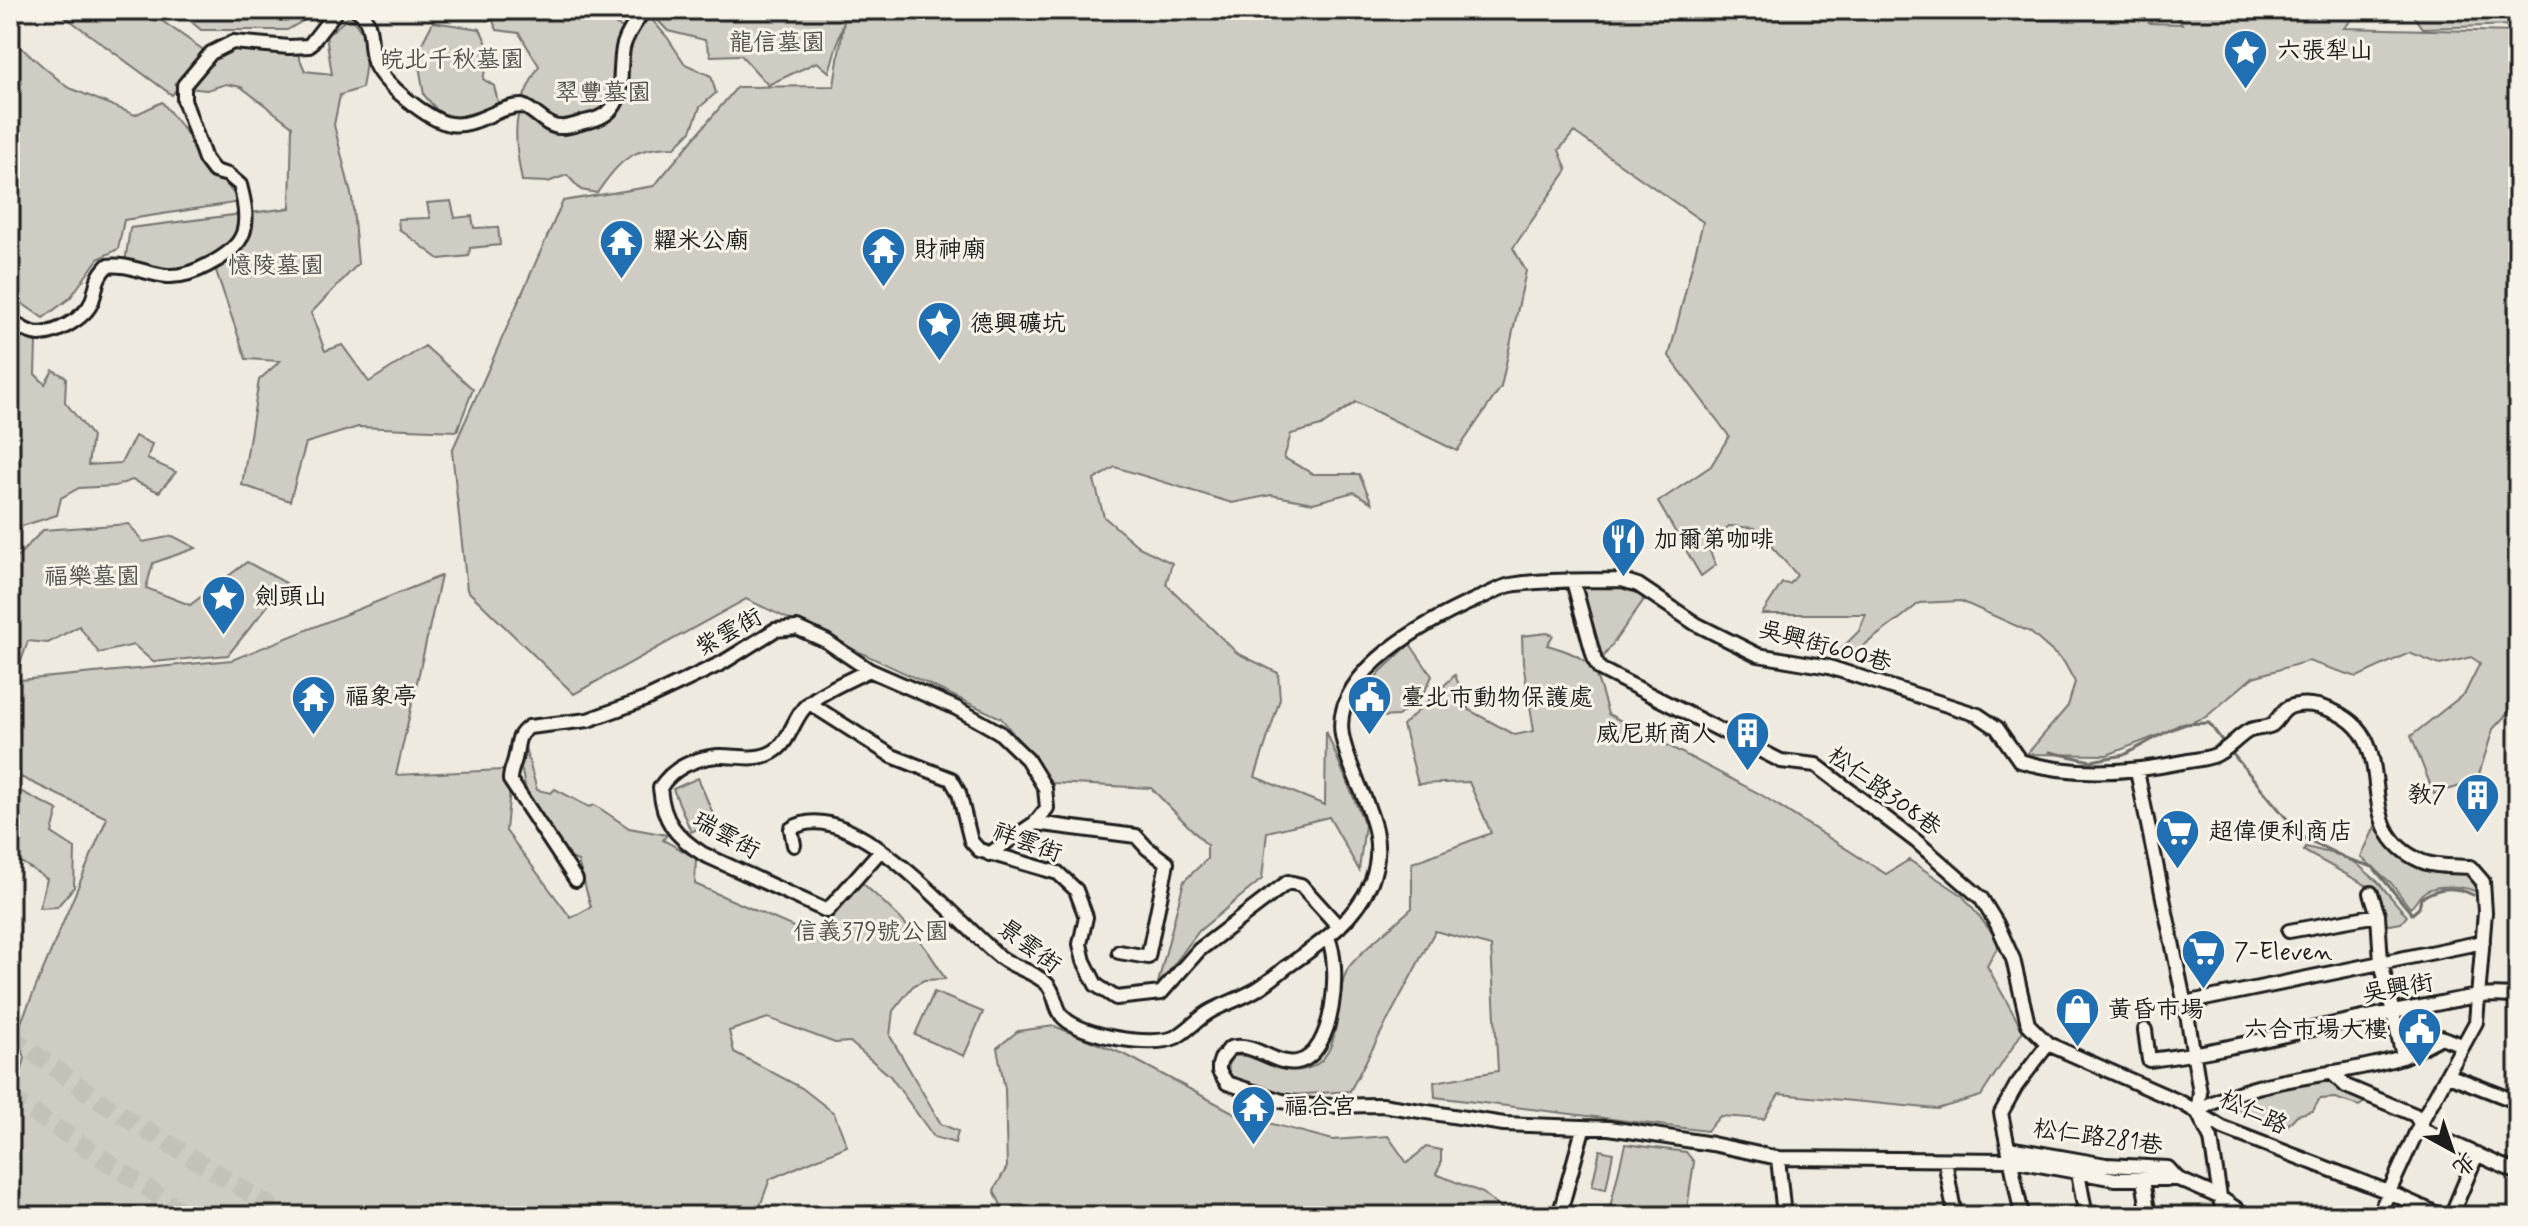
<svg xmlns="http://www.w3.org/2000/svg" width="2528" height="1226" viewBox="0 0 2528 1226" font-family="Mynerve,'LXGW WenKai TC',sans-serif">
<style>
.green{fill:#cfccc3;stroke:#767470;stroke-width:2}
.lines{fill:none;stroke-linecap:round;stroke-linejoin:round}
.stream{stroke:#6f6d69;stroke-width:3}
.highway-tunnel{stroke:#c4c1b9;stroke-width:18;stroke-dasharray:18 9;stroke-linecap:butt}
.minor-casing{stroke:#1c1c1c;stroke-width:18}
.minor{stroke:#f7f3e8;stroke-width:12}
.labels{text-anchor:middle;dominant-baseline:central;stroke-width:6;stroke-linejoin:round;paint-order:stroke}
.park-label{font-size:24px;fill:#52514e;stroke:#f7f3e8}
.poi-label{font-size:24px;fill:#1c1c1c;stroke:#f7f3e8;text-anchor:start}
.street-label{font-size:24px;fill:#1c1c1c;stroke:#f7f3e8}
</style>
<rect width="100%" height="100%" fill="#eeeae0"/>
<filter id="ink" filterUnits="userSpaceOnUse"><feTurbulence type="fractalNoise" baseFrequency=".0125" numOctaves="2"/><feDisplacementMap in="SourceGraphic" scale="16" xChannelSelector="R" yChannelSelector="G"/><feConvolveMatrix kernelMatrix="1 2 1 2 8 2 1 2 1" color-interpolation-filters="sRGB"/></filter>
<g filter="url(#ink)">
<!-- green -->
<path class="green" d="M63 10H151L155 16 205 51 172 95 60 13Z
M182 10H322L287 30H201L180 12Z
M498 10H616V25L635 32 648 15 667 37 685 64 711 76 716 93 700 107 691 131 675 147C632 147 621 159 597 193L581 190 567 175 548 182 522 181C512 131 513 111 539 66L519 33 497 30 489 12Z
M651 10H1918L1926 17 2060 20 2024 10H2154L2157 15 2149 23 2182 24 2171 10H2361L2344 28 2518 32V702L2493 729 2477 781 2434 794 2411 736 2465 693 2480 663 2471 657 2440 665 2409 653 2357 677 2308 661 2253 677 2206 717 2107 755 2027 754 2068 706 2075 682 2064 662 2030 632 1961 601 1919 603C1893 626 1864 642 1840 666L1830 660 1859 631 1866 614H1762L1782 583 1790 584 1797 575 1755 528 1729 526 1707 545 1716 565 1701 576 1658 502 1711 466 1729 436 1669 356 1703 222 1574 132 1559 150 1567 170 1513 248 1526 271 1501 387 1457 451 1356 402 1321 426 1291 434 1284 458 1313 474H1359L1372 503 1354 492 1313 503 1271 495 1232 503 1115 467 1094 480 1104 517 1139 547 1172 563 1166 584 1237 653 1278 673 1280 699 1255 777 1325 805 1326 731 1365 825 1359 870 1329 817 1267 832 1262 879 1199 931 1157 987 1184 881 1207 859V845L1151 788 1052 783 1001 718 746 599 574 694 467 590 452 451 563 201 654 186 737 87 834 86 844 21 829 72 817 62 768 85 741 55 711 56 705 40 668 31 649 11Z
M2409 10H2518V25L2422 28Z
M349 17C372 36 367 61 362 88L340 95 334 125 352 198 358 264 311 313 325 351 342 345 369 382 425 346 473 389 457 431 358 427 306 443 290 501 242 485 259 380 280 361 246 359 214 265 176 272 125 263 130 228 290 208 292 126 241 87 226 84 207 90 185 88 198 63 243 44 297 52 305 71 332 74 326 36Z
M433 22 480 29 490 50 483 79 494 86 499 106 450 119 436 109 424 95 417 53Z
M10 38 67 87 135 115 162 102 240 202 124 220 118 249 98 259 70 298 43 318 10 295Z
M451 201 455 218 472 216 474 228 498 227 500 245 470 248 469 256 439 259 399 229 398 219 430 218 427 203Z
M10 309 36 343 35 374 45 384 53 370 66 377 65 402 92 436 88 465 121 463 135 436 152 444 147 459 176 472 159 492 132 480 115 486 79 488 61 498 57 515 22 526 10 533Z
M129 524 143 542 173 536 196 548 153 563 146 588 190 605 247 562 286 583 228 655 153 662 134 645 99 653 79 626 48 643 28 641 17 673 10 674V559L16 558 43 530Z
M441 576 396 775 503 770 510 788 506 831 571 918 591 907 578 861 566 856 547 830 526 791 521 767 526 751 537 790 551 793 555 789 589 807 595 805 629 828 667 835 663 840 696 858 695 884 816 937 828 918 861 882C894 911 925 940 945 979L924 980 913 986 893 1011 890 1036 941 1124 958 1131 955 1143 934 1137 890 1076 850 1042 835 1043 768 1018 729 1031 734 1052 802 1088 834 1113 847 1146 770 1179 760 1206 747 1216H10V1112L25 1058 21 1046 14 1039 107 818 10 772V681L232 660Z
M1577 587 1627 588 1642 593 1643 601 1602 659 1597 657Z
M1547 633 1553 635 1547 645C1597 659 1594 668 1608 714L1760 794 1886 874 1909 860 1962 895 2000 943 1987 966 2023 1031 1981 1096 1937 1109 1779 1094 1764 1119 1720 1116 1707 1131 1435 1097 1434 1082 1498 1071 1491 946 1435 931 1350 1091 1277 1096 1227 1079 1230 1057C1259 1050 1276 1077 1306 1069 1347 1059 1333 990 1349 967 1365 947 1393 926 1412 908V863L1491 833 1469 782 1418 784 1403 725 1455 675 1469 710 1515 735 1534 731 1523 663 1522 636Z
M1410 644 1432 676 1423 695 1398 716 1359 718 1361 696 1381 671Z
M698 778 716 821 691 832 673 789Z
M10 786 58 810 52 833 75 848 74 887 57 907 39 908 47 879 21 862 10 859Z
M2377 822 2387 841 2396 850 2473 873 2479 894C2468 885 2433 883 2422 894 2417 899 2415 905 2410 908L2391 883 2361 857Z
M2306 847 2342 856 2356 863 2378 882 2407 916 2401 923 2383 926 2373 889 2304 851Z
M934 992 983 1012 964 1056 915 1035Z
M1054 1026 1128 1056 1238 1115 1333 1140 1388 1136 1407 1163 1426 1147 1441 1150V1164L1436 1174 1483 1193 1511 1216H1006L994 1190 1007 1167 1005 1089 997 1048 1018 1031Z
M2327 1080 2366 1101 2359 1106 2335 1098 2319 1099 2313 1111 2297 1115 2286 1127 2228 1106 2230 1098Z
M1625 1144 1686 1152 1694 1162 1686 1216H1608Z
M1600 1150 1613 1153 1606 1189 1592 1186Z"/>
<g class="lines">
<!-- stream -->
<path class="stream" d="M2050 752 2091 761 2124 755 2181 724 2209 723 2226 746
M2231 752 2302 837 2348 859 2373 867 2412 914 2419 908 2421 898C2438 887 2456 886 2473 895"/>
<!-- highway-tunnel -->
<path class="highway-tunnel" d="M10 1036 107 1106 287 1216
M10 1097 189 1216"/>
<defs>
<path id="minor" d="M357 10C375 22 368 44 374 62 381 82 429 121 450 124 476 128 497 106 522 106 536 110 545 127 560 127 567 128 577 124 584 122 630 114 617 83 623 48 626 34 636 22 644 10
M10 320C17 325 24 331 33 333 51 338 86 318 92 301 98 285 94 280 107 266 127 263 146 274 167 276 182 277 195 272 208 265 248 245 251 226 240 185L228 175 214 171 205 159 184 100V85L211 53 233 42 289 47 309 46 337 10
M1573 581 1595 661 1600 669 1781 761 1816 765 1916 841 1981 898 1997 924 2013 959 2028 1024 2048 1044 2182 1103 2223 1128 2386 1191 2442 1216
M869 670C850 680 826 689 809 703 793 716 791 742 773 752 756 762 735 755 718 756 695 758 672 768 660 788 663 821 675 836 703 854L827 911 881 850
M809 703 892 756 951 779 959 793 971 841 979 850 1058 873 1076 890 1086 917 1080 944 1084 961 1096 985 1116 998 1161 993 1199 950 1288 882 1301 885 1339 927
M2137 771 2188 1020 2200 1093 2197 1111 2211 1139 2223 1216
M1035 823 1136 836 1147 848 1167 863 1148 957 1119 952
M794 845 791 829C850 791 957 923 1000 957 1014 968 1036 972 1048 985 1056 994 1055 1010 1064 1018 1082 1036 1153 1048 1176 1037 1189 1030 1198 1018 1211 1011 1224 1004 1237 1000 1250 993 1263 987 1274 977 1285 968 1318 945 1355 921 1371 882 1393 828 1351 786 1342 735 1331 671 1430 620 1477 599 1488 595 1500 587 1511 585 1547 579 1586 581 1622 580L1638 585 1696 624 1758 655 1829 667 1978 715 1997 728 2020 761C2073 777 2130 773 2183 762 2193 760 2204 759 2213 756 2227 751 2236 738 2248 731 2256 727 2264 729 2272 725 2277 721 2279 716 2284 711 2291 703 2308 704 2318 706 2414 731 2341 827 2421 861 2435 867 2455 866 2470 867L2483 882 2485 912 2476 1022 2421 1122 2378 1216
M576 880 510 780C510 772 513 767 515 759 519 744 515 737 529 727L588 720 646 699 722 663 775 630 797 628 826 641 869 670 956 708 999 732 1027 759 1045 788 1047 808 1035 823 989 854
M2371 893 2378 915 2381 962 2403 1056
M2289 931 2378 915
M1328 938C1341 965 1335 1055 1297 1062 1273 1066 1255 1041 1230 1048L1221 1059 1219 1065V1071L1227 1083 1282 1101 1312 1106 1382 1105 1504 1124 1609 1128 1712 1144 1778 1158 2012 1160 2115 1179H2178L2219 1197 2247 1216
M2185 1003 2483 942
M2145 1030 2149 1060C2241 1049 2330 1022 2421 1007 2452 1001 2486 991 2518 997
M2331 1072 2346 1086 2415 1115 2425 1131 2518 1173
M2448 1075 2518 1102
M2197 1111C2258 1075 2336 1078 2402 1057 2415 1052 2428 1044 2441 1037L2462 1045
M2009 1148 2106 1165 2168 1168 2178 1179
M1778 1158 1784 1216
M1945 1161 1955 1216
M2078 1173 2086 1216
M2143 1180 2149 1216
M1559 1216 1583 1129
M2022 1216 2001 1113 2016 1086 2048 1044
M2451 1216 2477 1154
M2516 1216 2518 1211"/>
</defs>
<!-- minor casing -->
<use href="#minor" class="minor-casing"/>
<!-- minor -->
<use href="#minor" class="minor"/>
</g>
</g>
<!-- icons -->
<defs>
<symbol id="sight-pin" viewBox="-11 -11 22 30"><path d="M0 17L-7.5 6A9.5 9.5 0 1 1 7.5 6Z" fill="#1f6fb2" stroke="#f7f3e8"/><path d="M0-6L1.8-2.2L6-1.7L2.9 1.2L3.7 5.4L0 3.3L-3.7 5.4L-2.9 1.2L-6-1.7L-1.8-2.2Z" fill="#fff"/></symbol>
<symbol id="temple-pin" viewBox="-11 -11 22 30"><path d="M0 17L-7.5 6A9.5 9.5 0 1 1 7.5 6Z" fill="#1f6fb2" stroke="#f7f3e8"/><path d="M0-6L5-2H3V0L6.5 2.5H4V6H1.5V3h-3V6H-4V2.5H-6.5L-3 0V-2H-5Z" fill="#fff"/></symbol>
<symbol id="restaurant-pin" viewBox="-11 -11 22 30"><path d="M0 17L-7.5 6A9.5 9.5 0 1 1 7.5 6Z" fill="#1f6fb2" stroke="#f7f3e8"/><path d="M-5-6h1v4h1v-4h1v4h1v-4h1v5L-1.5 .5V6h-2V.5L-5-1ZM5-6V6H3V1.5H1.5Q1.5-4 5-6Z" fill="#fff"/></symbol>
<symbol id="civic-pin" viewBox="-11 -11 22 30"><path d="M0 17L-7.5 6A9.5 9.5 0 1 1 7.5 6Z" fill="#1f6fb2" stroke="#f7f3e8"/><path d="M-.6-6.5H3V-4.5H.6V-3L4-1V1h2V6H-6V1h2V-1L-.6-3ZM-1.2 2.5V6h2.4V2.5Z" fill="#fff"/></symbol>
<symbol id="building-pin" viewBox="-11 -11 22 30"><path d="M0 17L-7.5 6A9.5 9.5 0 1 1 7.5 6Z" fill="#1f6fb2" stroke="#f7f3e8"/><path d="M-4-6H4V6H1V3H-1V6H-4ZM-2.5-4.3h1.7v1.8h-1.7ZM.8-4.3h1.7v1.8H.8ZM-2.5-1h1.7V.8h-1.7ZM.8-1h1.7V.8H.8Z" fill="#fff"/></symbol>
<symbol id="supermarket-pin" viewBox="-11 -11 22 30"><path d="M0 17L-7.5 6A9.5 9.5 0 1 1 7.5 6Z" fill="#1f6fb2" stroke="#f7f3e8"/><path d="M-6-5.5h2.5l.6 2H6L4.5 2H-2.5L-4.4-4H-6ZM-1.5 3.2a1.3 1.3 0 1 0 .1 0ZM3 3.2a1.3 1.3 0 1 0 .1 0Z" fill="#fff"/></symbol>
<symbol id="shop-pin" viewBox="-11 -11 22 30"><path d="M0 17L-7.5 6A9.5 9.5 0 1 1 7.5 6Z" fill="#1f6fb2" stroke="#f7f3e8"/><path d="M-5-2.5h2.3a2.7 3.5 0 0 1 5.4 0H5L5.5 6h-11ZM-1.5-2.5h3a1.5 2.3 0 0 0-3 0Z" fill="#fff"/></symbol>
</defs>
<g fill-rule="evenodd">
<use href="#sight-pin" x="2220" y="26" width="51" height="69"/>
<use href="#temple-pin" x="596" y="216" width="51" height="69"/>
<use href="#temple-pin" x="858" y="224" width="51" height="69"/>
<use href="#sight-pin" x="914" y="298" width="51" height="69"/>
<use href="#restaurant-pin" x="1598" y="514" width="51" height="69"/>
<use href="#sight-pin" x="198" y="572" width="51" height="69"/>
<use href="#temple-pin" x="288" y="672" width="51" height="69"/>
<use href="#civic-pin" x="1344" y="672" width="51" height="69"/>
<use href="#building-pin" x="1722" y="708" width="51" height="69"/>
<use href="#building-pin" x="2452" y="770" width="51" height="69"/>
<use href="#supermarket-pin" x="2152" y="806" width="51" height="69"/>
<use href="#supermarket-pin" x="2178" y="926" width="51" height="69"/>
<use href="#shop-pin" x="2052" y="984" width="51" height="69"/>
<use href="#civic-pin" x="2394" y="1004" width="51" height="69"/>
<use href="#temple-pin" x="1228" y="1082" width="51" height="69"/>
</g>
<g class="labels">
<!-- park labels -->
<g class="park-label">
<text x="777" y="43">龍信墓園</text>
<text x="452" y="60">皖北千秋墓園</text>
<text x="603" y="93">翠豐墓園</text>
<text x="276" y="266">憶陵墓園</text>
<text x="92" y="577">福樂墓園</text>
<text x="871" y="932">信義379號公園</text>
</g>
<!-- poi labels -->
<g class="poi-label">
<text x="2277" y="51">六張犁山</text>
<text x="653" y="241">糶米公廟</text>
<text x="914" y="250">財神廟</text>
<text x="970" y="324">德興礦坑</text>
<text x="1654" y="540">加爾第咖啡</text>
<text x="255" y="597">劍頭山</text>
<text x="345" y="697">福象亭</text>
<text x="1401" y="698">臺北市動物保護處</text>
<text x="1716" y="734" text-anchor="end">威尼斯商人</text>
<text x="2446" y="795" text-anchor="end">教7</text>
<text x="2209" y="832">超偉便利商店</text>
<text x="2234" y="952">7-Eleven</text>
<text x="2108" y="1010">黃昏市場</text>
<text x="2388" y="1030" text-anchor="end">六合市場大樓</text>
<text x="1284" y="1107">福合宮</text>
</g>
<!-- street labels -->
<g class="street-label">
<text transform="translate(729 633) rotate(-29)">紫雲街</text>
<text transform="translate(1825 647) rotate(15)">吳興街600巷</text>
<text transform="translate(1884 792) rotate(36)">松仁路308巷</text>
<text transform="translate(726 836) rotate(29)">瑞雲街</text>
<text transform="translate(1027 843) rotate(20)">祥雲街</text>
<text transform="translate(1029 947) rotate(37)">景雲街</text>
<text transform="translate(2398 989) rotate(-10)">吳興街</text>
<text transform="translate(2253 1113) rotate(25)">松仁路</text>
<text transform="translate(2098 1138) rotate(8)">松仁路281巷</text>
</g>
</g>
<!-- margin -->
<rect width="2528" height="1226" fill="none" stroke="#f7f3e8" stroke-width="40"/>
<rect x="20" y="20" width="2488" height="1186" fill="none" stroke="#1c1c1c" stroke-width="3" filter="url(#ink)"/>
<!-- north arrow -->
<g transform="translate(2452 1150) rotate(140)" stroke="#f7f3e8" stroke-width="6" paint-order="stroke">
<path d="M0-6L14 30L0 20L-14 30Z" fill="#1c1c1c"/>
<text y="-12" font-size="22" font-weight="bold" text-anchor="middle" fill="#1c1c1c">北</text>
</g>
</svg>
